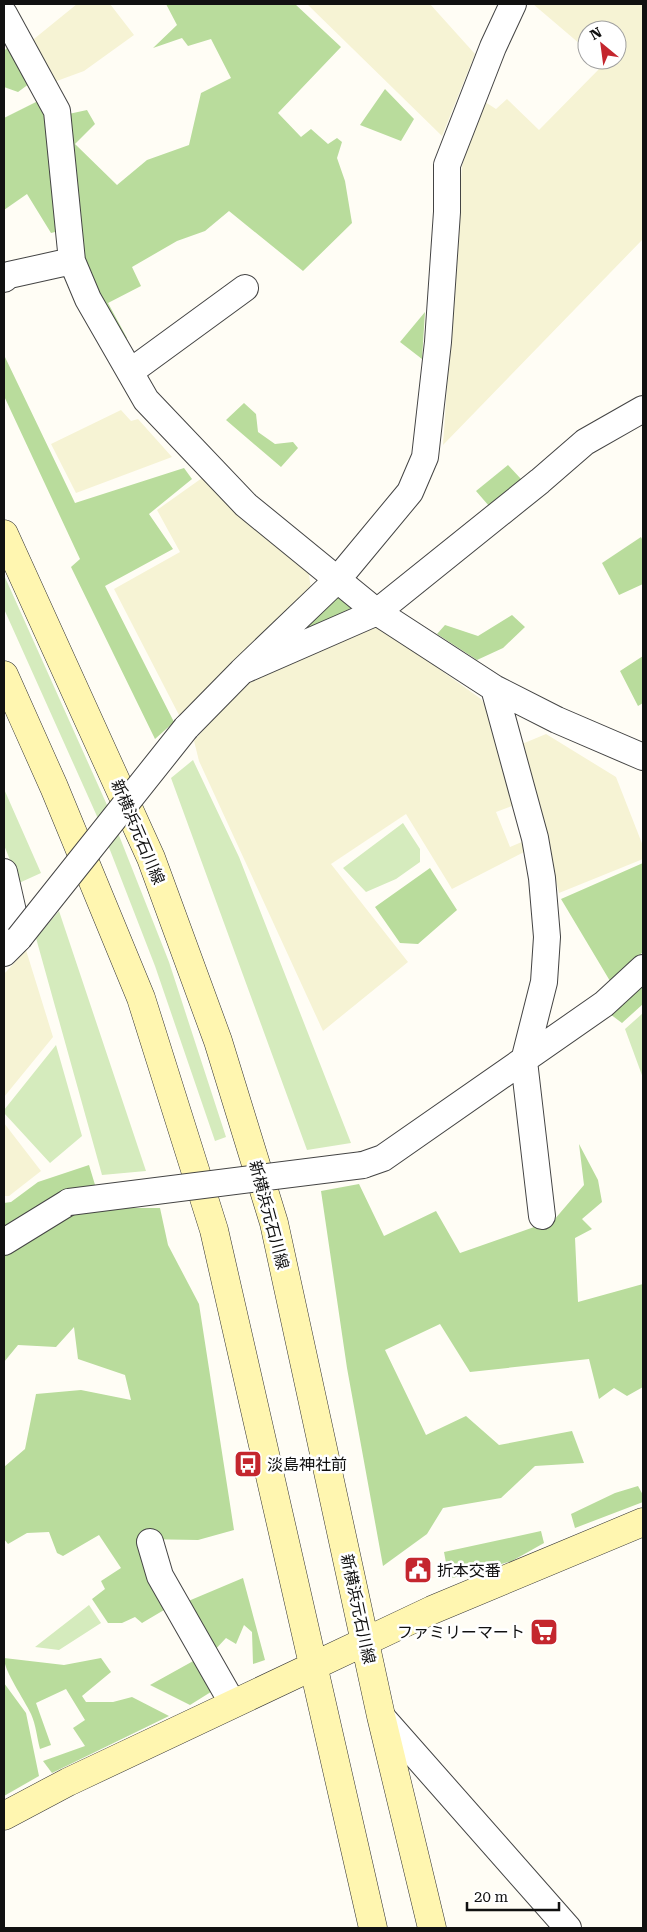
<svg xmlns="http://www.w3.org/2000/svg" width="647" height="1932" viewBox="0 0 647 1932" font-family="'Roboto Serif','Noto Sans JP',serif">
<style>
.farmland{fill:#f6f3d4}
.green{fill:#d5ebbd}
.forest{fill:#b9dc9c}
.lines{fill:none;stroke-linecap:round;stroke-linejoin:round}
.street-casing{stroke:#444;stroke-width:28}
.secondary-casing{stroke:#333;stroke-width:29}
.street{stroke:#fff;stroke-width:26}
.secondary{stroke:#fff6b0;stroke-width:28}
.street-bridge-casing{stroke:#444;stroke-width:28;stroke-linecap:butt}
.street-bridge{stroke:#fff;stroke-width:26}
.labels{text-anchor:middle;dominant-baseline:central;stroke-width:5;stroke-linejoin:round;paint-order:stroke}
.street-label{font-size:16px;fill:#111;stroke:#fff}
.poi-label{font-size:16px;fill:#111;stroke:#fff;text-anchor:start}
</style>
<rect width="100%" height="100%" fill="#fffdf5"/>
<!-- farmland -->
<path class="farmland" d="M77 4H110L134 35 84 71 54 82 29 43Z
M307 4H430L475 54 442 136Z
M533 4H643V239L443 445 462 166 482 100 496 109 507 99 539 130 603 65 598 60H617V30H587V50Z
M121 410 131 421 138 419 172 457 76 493 51 444Z
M202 478 308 568 311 589 180 717 114 589 180 552 157 510Z
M379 626 481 699 494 719 517 804 496 812 510 847 524 841 528 850 452 889 406 814 331 864 408 962 323 1031 199 761 194 741 244 682Z
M546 734 616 777 643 846V859L559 893 522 744Z
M26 950 53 1037 4 1097V974Z
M4 1123 41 1171 9 1196H4Z"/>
<!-- green -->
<path class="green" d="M4 575 107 805 169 962 226 1137 215 1141 155 966 96 814 4 609Z
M193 760 239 857 351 1143 307 1150 171 778Z
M4 789 41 873 19 883 4 845Z
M403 823 420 849V862L396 879 366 892 343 868Z
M59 911 146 1171 102 1175 36 938Z
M643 1013V1078L625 1029Z
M56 1045 82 1136 50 1163 4 1113V1110Z
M89 1605 101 1623 59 1650 35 1647Z"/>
<!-- forest -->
<path class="forest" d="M166 4H295L341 47 278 113 301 137 311 129 328 144 337 138 342 142 337 158 345 181 352 223 303 271 229 211 205 231 177 241 132 267 141 286 108 303 127 338 120 341 78 260 64 115 87 110 95 124 75 144 117 185 147 160 189 145 201 93 231 78 211 39 188 46 182 38 153 48 177 25Z
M4 28 33 81 18 92 4 87V51L8 47 4 42Z
M385 89 414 119 401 141 360 125Z
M40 100 51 116 59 231 51 233 27 194 4 210V118Z
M425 312 422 359 400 342Z
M4 355 75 503 184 468 192 479 149 514 173 549 105 586 174 722 155 739 71 567 80 559 4 396Z
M244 403 256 414 258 432 275 444 293 442 298 448 281 467 226 420Z
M508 465 521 479 489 506 476 491Z
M641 537 643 541V584L619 595 602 563Z
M339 589 362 606 287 642Z
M512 615 525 627 503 648 477 660 437 634 445 625 478 636Z
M643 656V703L638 706 620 671Z
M643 863V952L610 981 561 899Z
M430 868 457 910 418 944 400 943 375 907Z
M643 977V1004L622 1023 606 1011Z
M579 1144 598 1180 602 1202 582 1219 592 1229 575 1238 578 1302 643 1284V1387L627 1396 614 1388 599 1399 589 1359 470 1372 440 1324 385 1350 426 1435 466 1416 499 1445 572 1431 584 1463 535 1466 501 1498 443 1508 427 1534 383 1566 347 1368 321 1191 359 1184 384 1236 436 1211 460 1253 554 1220 584 1185Z
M89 1165 102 1208H160L168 1245 199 1304 234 1530 198 1540 141 1539 147 1580 164 1610 142 1623 135 1617 122 1623H108L92 1599 105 1589 101 1581 121 1568 99 1535 63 1556 57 1553 49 1532 27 1533 8 1544 4 1539V1467L25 1449 36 1394 81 1390 131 1400 125 1375 78 1359 74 1327 56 1347 18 1345 4 1362V1203L11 1202 38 1182Z
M638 1486 643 1495V1502L575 1528 571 1514 615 1493Z
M541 1531 544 1543 512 1561 449 1579 444 1552Z
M243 1578 265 1660 253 1664 252 1632 244 1625 236 1644 226 1638 213 1652 186 1602Z
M4 1658 64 1665 101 1658 111 1672 82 1696 86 1702H113L132 1697 169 1716 52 1773 43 1761 85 1746 73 1728 85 1720 66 1689 36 1703 51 1745 40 1749C37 1738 36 1725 31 1714 24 1699 4 1671 4 1658Z
M195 1660 214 1690 190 1705 150 1685Z
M4 1683 26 1713 39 1776 4 1796Z"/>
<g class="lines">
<defs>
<path id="street" d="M4 14 57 111 72 261 88 299 146 400 246 505 377 612 494 688 557 720 643 757
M4 279 9 275 72 261
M130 372 245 288
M242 671 337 580 410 492 425 457 438 342 447 212V165L493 47 513 4
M494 688 535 838 542 878 547 937 544 982 524 1061 542 1216
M186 728 242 671 377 612 540 481 585 442 643 409
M4 872 19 938 4 953
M363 1165 383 1158 604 1004 643 968
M4 1242 69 1202
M150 1542 160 1576 233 1704
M381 1716 568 1928"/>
<path id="secondary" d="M4 534 151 858 218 1041 274 1223 381 1716 432 1928
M4 675 54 787 141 998 214 1230 373 1928
M4 1816 68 1782 432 1610 643 1522"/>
</defs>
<!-- street casing -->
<use href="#street" class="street-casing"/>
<!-- secondary casing -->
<use href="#secondary" class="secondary-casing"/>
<!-- street -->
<use href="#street" class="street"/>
<!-- secondary -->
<use href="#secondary" class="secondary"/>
<defs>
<path id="street-bridge" d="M19 938 186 728
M69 1202 363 1165"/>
</defs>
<!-- street-bridge casing -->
<use href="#street-bridge" class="street-bridge-casing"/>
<!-- street-bridge -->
<use href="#street-bridge" class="street-bridge"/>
</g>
<!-- icons -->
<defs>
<symbol id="bus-square" viewBox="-11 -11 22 22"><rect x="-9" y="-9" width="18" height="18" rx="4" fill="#c4262e" stroke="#fff"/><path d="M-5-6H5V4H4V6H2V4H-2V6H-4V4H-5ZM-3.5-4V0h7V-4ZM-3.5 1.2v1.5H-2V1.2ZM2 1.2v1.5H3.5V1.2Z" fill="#fff"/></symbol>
<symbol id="civic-square" viewBox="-11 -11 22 22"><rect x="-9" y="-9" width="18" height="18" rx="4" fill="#c4262e" stroke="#fff"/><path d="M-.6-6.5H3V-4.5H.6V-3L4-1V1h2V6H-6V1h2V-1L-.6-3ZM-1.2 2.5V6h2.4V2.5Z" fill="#fff"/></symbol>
<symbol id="supermarket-square" viewBox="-11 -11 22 22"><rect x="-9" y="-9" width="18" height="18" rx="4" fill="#c4262e" stroke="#fff"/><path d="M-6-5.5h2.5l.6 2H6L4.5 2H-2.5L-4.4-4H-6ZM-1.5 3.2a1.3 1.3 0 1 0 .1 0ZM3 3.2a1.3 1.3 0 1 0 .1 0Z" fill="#fff"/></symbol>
</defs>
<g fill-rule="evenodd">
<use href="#bus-square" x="232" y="1448" width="32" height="32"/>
<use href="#civic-square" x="402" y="1554" width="32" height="32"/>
<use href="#supermarket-square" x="528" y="1616" width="32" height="32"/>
</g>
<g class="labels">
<!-- street labels -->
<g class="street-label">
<text transform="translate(138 832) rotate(67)">新横浜元石川線</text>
<text transform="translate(269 1215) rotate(75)">新横浜元石川線</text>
<text transform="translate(358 1609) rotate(78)">新横浜元石川線</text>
</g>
<!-- poi labels -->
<g class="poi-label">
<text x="267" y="1464">淡島神社前</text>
<text x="437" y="1570">折本交番</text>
<text x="525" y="1632" text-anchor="end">ファミリーマート</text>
</g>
</g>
<!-- border -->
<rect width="647" height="1932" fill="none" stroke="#111111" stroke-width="10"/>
<!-- north arrow -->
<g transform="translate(602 45) rotate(331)"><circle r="24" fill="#ffffff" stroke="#a0a0a0"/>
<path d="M0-4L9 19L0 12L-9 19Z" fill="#c4262e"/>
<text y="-8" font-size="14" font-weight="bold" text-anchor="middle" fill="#111111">N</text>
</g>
<!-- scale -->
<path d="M467 1902v8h92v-8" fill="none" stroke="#111111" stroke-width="2.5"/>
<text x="474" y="1902" font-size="15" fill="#111111" stroke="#ffffff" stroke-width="4" paint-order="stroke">20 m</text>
</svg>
